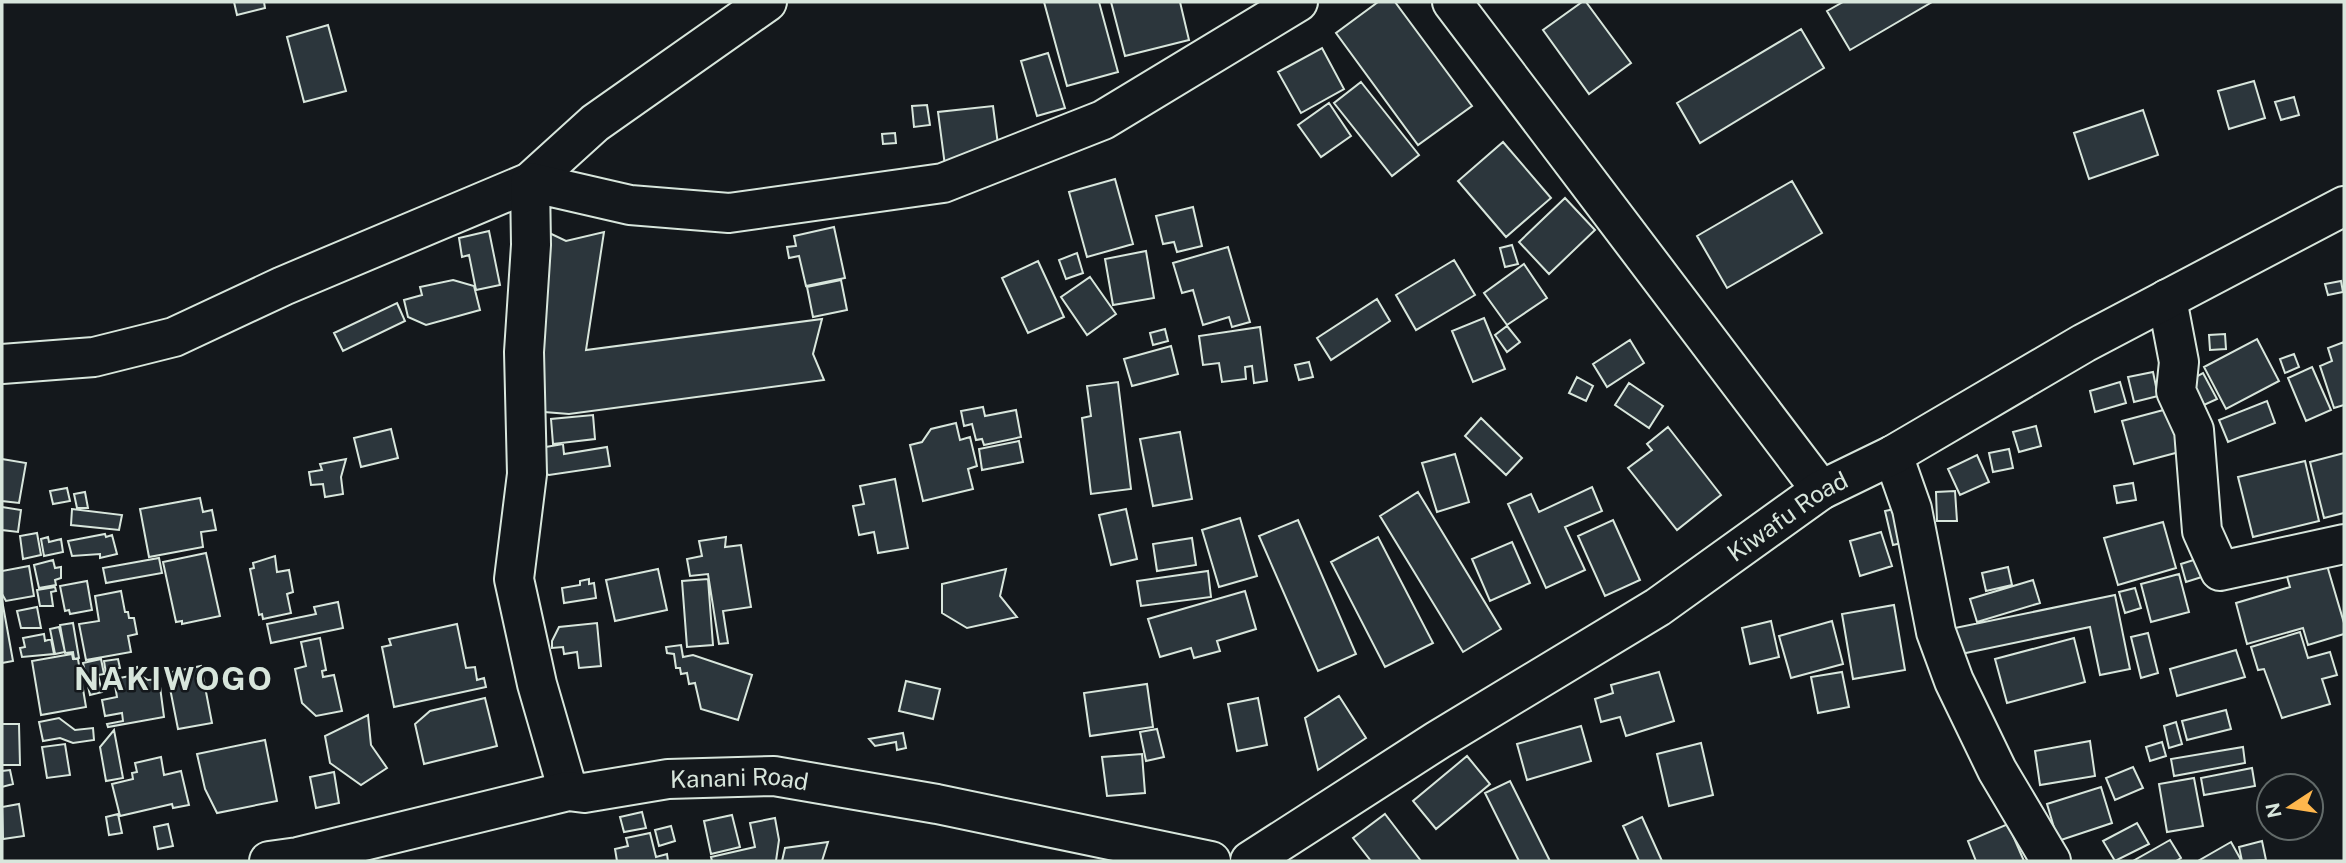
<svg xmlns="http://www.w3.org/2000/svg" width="2346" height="863" viewBox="0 0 2346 863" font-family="'Public Sans',sans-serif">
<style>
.building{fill:#2c363c;stroke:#d8e6dc;stroke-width:2}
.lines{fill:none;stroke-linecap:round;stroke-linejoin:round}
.minor-casing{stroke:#d8e6dc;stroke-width:42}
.minor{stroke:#14181c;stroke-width:38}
.labels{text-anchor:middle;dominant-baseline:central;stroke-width:5;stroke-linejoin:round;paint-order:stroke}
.street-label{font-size:24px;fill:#d8e6dc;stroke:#14181c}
.district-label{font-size:32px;font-weight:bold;letter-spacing:2px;fill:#d8e6dc;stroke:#14181c}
</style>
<rect width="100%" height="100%" fill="#14181c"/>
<!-- building -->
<path class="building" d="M234 2H264L265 8 237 15Z
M1044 2H1099L1118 72 1067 86Z
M1111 2H1180L1189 40 1125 56Z
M1378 2H1395L1472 106 1418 145 1336 33Z
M1582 2H1586L1631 63 1589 94 1543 30Z
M1843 2H1932L1850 50 1827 11Z
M328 25 346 91 304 102 287 37Z
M1801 29 1824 68 1700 143 1677 103Z
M1322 48 1344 89 1301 113 1278 72Z
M1048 53 1065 108 1037 116 1021 61Z
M2254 81 2265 118 2229 129 2218 91Z
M1361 82 1419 155 1392 176 1334 103Z
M2294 97 2299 115 2281 120 2275 102Z
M1329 103 1351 136 1321 157 1298 125Z
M927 105 930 125 914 127 912 106Z
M993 106 1000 160 945 166 938 112Z
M2143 110 2158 155 2089 179 2074 133Z
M895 133 896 143 883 144 882 134Z
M1503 142 1551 198 1506 237 1458 181Z
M1115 179 1133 244 1087 257 1069 192Z
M1792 181 1822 233 1727 288 1697 236Z
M1565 198 1595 230 1549 274 1519 242Z
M1193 207 1202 246 1177 252 1174 242 1163 244 1156 216Z
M834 227 845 278 806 286 799 256 789 258 787 247 796 246 794 236Z
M543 230 566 241 604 232 586 350 822 319 813 354 824 380 569 414 532 411Z
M489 231 500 285 476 290 469 255 462 257 459 238Z
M1512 245 1518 264 1505 267 1500 248Z
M1228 247 1250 322 1232 327 1229 317 1203 325 1193 290 1182 293 1173 263Z
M1146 251 1154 298 1113 305 1105 259Z
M1077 253 1083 273 1066 279 1059 260Z
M1454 260 1475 295 1416 330 1396 295Z
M1038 261 1064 317 1028 333 1002 278Z
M1524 264 1547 298 1507 325 1484 293Z
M1090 277 1116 314 1087 335 1061 297Z
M453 280 474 286 480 310 426 325 408 317 404 300 422 295 420 287Z
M841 280 847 310 813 317 807 287Z
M2341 281 2343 292 2328 295 2325 284Z
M1377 299 1390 321 1331 360 1317 338Z
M397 303 405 321 343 351 334 333Z
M1484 318 1505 369 1473 382 1452 331Z
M1507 326 1520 342 1507 352 1495 335Z
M1260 327 1267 381 1254 383 1252 366 1245 367 1246 379 1222 382 1219 363 1203 365 1199 336Z
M1165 329 1168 341 1153 345 1150 333Z
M2225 334 2226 349 2210 350 2209 335Z
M2257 339 2279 381 2226 409 2204 367Z
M1630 340 1644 363 1607 387 1593 364Z
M2344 342V405L2334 408 2320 366 2332 361 2328 348Z
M1171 346 1178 374 1132 386 1124 359Z
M2294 354 2299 367 2285 373 2280 359Z
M1309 362 1313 377 1299 380 1295 365Z
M2312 367 2331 410 2306 421 2288 378Z
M2153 372 2158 396 2134 402 2128 377Z
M2203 373 2217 399 2204 405 2190 380Z
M1577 377 1593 386 1586 401 1569 393Z
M1118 382 1131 489 1091 494 1082 418 1091 416 1087 386Z
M2120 382 2126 403 2095 412 2090 391Z
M1629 383 1663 406 1649 428 1615 405Z
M2267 401 2275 423 2228 442 2219 420Z
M983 407 985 416 1016 410 1021 437 984 445 982 439 976 440 972 424 964 426 961 411Z
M2171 408 2183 451 2134 464 2122 421Z
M593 415 595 439 553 444 551 419Z
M1481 418 1522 458 1506 475 1465 436Z
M956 423 960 440 970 437 977 466 968 469 973 489 923 501 910 445 922 442 931 429Z
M2036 426 2041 446 2019 452 2013 432Z
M1668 427 1721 495 1677 530 1628 468 1652 450 1647 444Z
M391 429 398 458 361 467 354 438Z
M1180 432 1192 499 1153 506 1140 439Z
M1019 441 1023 462 982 470 979 449Z
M563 444 564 454 607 447 610 466 549 475 537 471 534 449Z
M2009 449 2013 468 1993 472 1989 453Z
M2344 453V513L2324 518 2310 462Z
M1455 454 1469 502 1437 512 1422 463Z
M1977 455 1989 482 1960 495 1948 469Z
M2 459 26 463 19 503 2 501Z
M346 459 341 477 343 494 325 497 323 484 311 485 309 472 322 470 320 464Z
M2305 461 2319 521 2253 537 2238 477Z
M895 479 908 548 878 553 874 532 859 535 853 506 864 504 860 486Z
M2133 483 2136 500 2117 503 2114 486Z
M1592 487 1602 511 1565 527 1585 570 1546 588 1508 504 1531 494 1539 512Z
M67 488 70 501 53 504 50 491Z
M1955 491 1957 521H1937L1936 492Z
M85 492 88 508H77L74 494Z
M1418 492 1501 629 1463 652 1380 516Z
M200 498 203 512 212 510 216 530 201 532 203 547 149 557 140 509Z
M2 507 21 510 18 532 2 530Z
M1899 508 1906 542 1893 545 1885 511Z
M72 509 122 515 119 530 71 525Z
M1126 509 1137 559 1111 565 1099 515Z
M1240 518 1257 576 1219 587 1202 530Z
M1298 520 1356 654 1318 671 1259 536Z
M1613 520 1640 580 1605 596 1578 536Z
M2163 522 2176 568 2118 585 2104 538Z
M1881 532 1892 566 1860 576 1850 541Z
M37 533 41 555 23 559 20 536Z
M105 534 106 537 112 535 117 554 100 558V554L72 556 68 541Z
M48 537 49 542 61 539 63 552 44 556 41 539Z
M726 537 725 547 741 545 751 607 723 611 728 643 719 644 708 574 690 576 687 559 702 556 699 541Z
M1378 537 1433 643 1385 667 1331 562Z
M1192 538 1196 565 1157 571 1153 544Z
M1512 542 1530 583 1490 601 1472 559Z
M206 553 220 616 182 624V621L176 622 163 562Z
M275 556 277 572 289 570 293 592 287 594 291 613 263 619 262 614 259 615 250 569 254 568 253 563Z
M2203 557 2208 575 2186 582 2181 564Z
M159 558 162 573 106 583 103 568Z
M53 560 55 568 61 567V578L55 580 56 585 39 588 34 565Z
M2326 562 2344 623V634L2308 645 2303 628 2247 644 2236 603 2290 587 2286 573Z
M29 566 34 596 6 601 2 594V571Z
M2008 567 2012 585 1986 591 1982 573Z
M658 569 667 610 615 621 606 580Z
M1006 569 1000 596 1017 617 967 628 942 613V584Z
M1208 571 1211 597 1141 606 1137 581Z
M2179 574 2189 612 2151 622 2141 584Z
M589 579V584L594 583 596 598 564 603 562 588 580 585V581Z
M708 579 713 645 687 647 682 581Z
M2033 580 2040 603 1977 622 1970 599Z
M87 581 92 610 70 614 69 610 65 611 60 586Z
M55 587 56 591 51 592 53 606H40L37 590Z
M2135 588 2141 608 2125 613 2119 592Z
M121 591 125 612H128L129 618H134L137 634 128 636 131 652 86 660 79 624 99 621 95 596Z
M1245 591 1256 629 1217 641 1220 651 1194 658 1191 648 1160 657 1148 619Z
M2115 595 2130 669 2100 675 2090 627 1961 654 1955 628Z
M2 600 13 661 2 663Z
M338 602 343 628 271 643 267 624 316 614 314 607Z
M1894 605 1905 670 1853 679 1842 614Z
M37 607 41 628H21L17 611Z
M1771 621 1779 657 1750 664 1742 628Z
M1832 621 1843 664 1791 678 1779 636Z
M73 623 79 658 74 659 73 652 65 653 60 625Z
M597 623 601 666 579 668 577 652 564 654 563 647 552 648V641L559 627Z
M457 624 466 668 475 667 477 680 484 678 486 687 394 707 382 647 391 645 389 639Z
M59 627 65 652 55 654 50 629Z
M2300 632 2308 658 2330 652 2337 675 2322 679 2330 704 2282 718 2264 669 2258 670 2251 647Z
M2148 633 2158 673 2141 678 2131 637Z
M44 634 45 641 51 639 54 654 22 657 20 648 25 647 23 638Z
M320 638 326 670 322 671 323 677 334 675 342 711 316 716 302 703 295 669 306 666 301 642Z
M2074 638 2085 682 2007 703 1995 659Z
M681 645 683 657 693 655 752 675 738 720 701 709 695 683 689 684 687 673 681 674 680 668H676L674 654 667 653 666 647Z
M2236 650 2245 677 2177 696 2170 669Z
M72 654 73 659H78L86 707 41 715 32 661Z
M101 659 104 674 98 675 102 692 90 695 83 663Z
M118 659 120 668 114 669 115 678 107 680 104 661Z
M201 666 212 723 178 729 167 673Z
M137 667 138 674 148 680 159 679 164 717 108 727 107 724 123 721 122 713 105 716 102 700 117 697 114 679 130 676 128 669Z
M1659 672 1674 721 1626 736 1620 717 1601 722 1595 699 1613 693 1611 685Z
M1842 672 1849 707 1818 713 1811 677Z
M906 681 940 689 933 719 899 711Z
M1147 684 1153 727 1090 736 1084 693Z
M1339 696 1366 738 1318 770 1305 718Z
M485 698 497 746 424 764 415 724 430 711Z
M1258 698 1267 745 1237 751 1228 704Z
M2226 710 2231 729 2187 740 2182 721Z
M368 715 371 745 387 768 361 785 330 763 325 736Z
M59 718 75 730 93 728 94 740 73 743 60 738 43 741 39 722Z
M2176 722 2182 744 2169 748 2164 726Z
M2 724H19L20 765H2Z
M1581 726 1591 761 1527 780 1517 744Z
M1157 729 1164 757 1146 761 1140 732Z
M114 730 123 778 106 781 100 747Z
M903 733 906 748 897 750 896 742 875 746 869 739Z
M265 740 277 801 217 813 205 789 197 754Z
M2090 741 2095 776 2040 785 2035 751Z
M2162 742 2166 756 2150 761 2146 747Z
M1701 743 1713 795 1669 806 1657 754Z
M65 744 70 775 47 778 42 747Z
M2243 747 2245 763 2174 776 2171 759Z
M1142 754 1145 793 1107 796 1102 757Z
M1467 756 1490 784 1436 829 1413 801Z
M161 757 164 775 181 771 189 805 173 808 172 804 120 816 112 784 133 779 132 773 137 772 135 763Z
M2133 767 2143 788 2115 800 2106 778Z
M2252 768 2255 786 2204 795 2201 778Z
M10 770 13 784 2 787V771Z
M334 772 339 803 316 808 310 777Z
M2194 778 2203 826 2167 832 2159 784Z
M1510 781 1550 861H1519L1485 793Z
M2101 787 2112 823 2058 841 2047 804Z
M19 804 24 836 3 839 2 807Z
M642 812 646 828 624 832 620 817Z
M118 814 122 833 109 835 106 817Z
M1385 814 1421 861H1371L1353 838Z
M732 815 740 847 711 854 704 821Z
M1642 817 1662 861H1639L1623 826Z
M775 818 779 840 776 861H712L711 857 755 847 750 823Z
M2137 823 2149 844 2115 861 2103 841Z
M168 824 173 846 158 849 154 827Z
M2008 824 2024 861H1976L1968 841Z
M671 826 675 841 659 846 655 830Z
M650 833 656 857 667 854 668 861H617L615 849 628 846 626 838Z
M2170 840 2181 858 2176 861H2133Z
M2262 841 2266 860 2242 861 2239 847Z
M828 842 822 861H782L785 848Z
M2231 842 2241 860 2238 861H2198Z"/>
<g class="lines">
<defs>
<g id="minor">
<path d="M1452 2 1821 490"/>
<path d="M2167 299 2179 362 2176 391 2194 430 2202 531 2220 571 2344 544"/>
<path d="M2 364 94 357 174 337 283 286 530 182 595 123 767 2"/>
<path d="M1893 455 1912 509 1936 632 1954 681 1997 770 2051 861"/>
<path d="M568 791 537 684 514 579 527 474 524 352 531 245 530 182 630 205 729 213 943 183 1103 120 1298 2"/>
<path id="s1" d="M269 861 298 857 568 791 584 793 668 779 774 776 937 804 1211 861"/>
<path id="s2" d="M1250 861 1438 740 1658 607 1821 490 1893 455 2084 343 2344 206"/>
</g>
</defs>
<!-- minor casing -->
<use href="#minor" class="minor-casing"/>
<!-- minor -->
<use href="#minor" class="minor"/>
</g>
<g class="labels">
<!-- street labels -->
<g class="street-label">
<text stroke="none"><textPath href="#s2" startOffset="639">Kiwafu Road</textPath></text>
<text stroke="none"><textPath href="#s1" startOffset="480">Kanani Road</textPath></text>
</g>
<!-- district labels -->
<g class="district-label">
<text x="174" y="678">NAKIWOGO</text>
</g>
</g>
<!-- border -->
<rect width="2346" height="863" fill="none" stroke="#d8e6dc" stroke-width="7"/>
<!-- north arrow -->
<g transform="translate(2290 807) rotate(258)"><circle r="33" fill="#14181c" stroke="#626a69" stroke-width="2"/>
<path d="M0-5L12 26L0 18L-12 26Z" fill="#ffb74d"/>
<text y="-10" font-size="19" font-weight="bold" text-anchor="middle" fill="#d8e6dc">N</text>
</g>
</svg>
